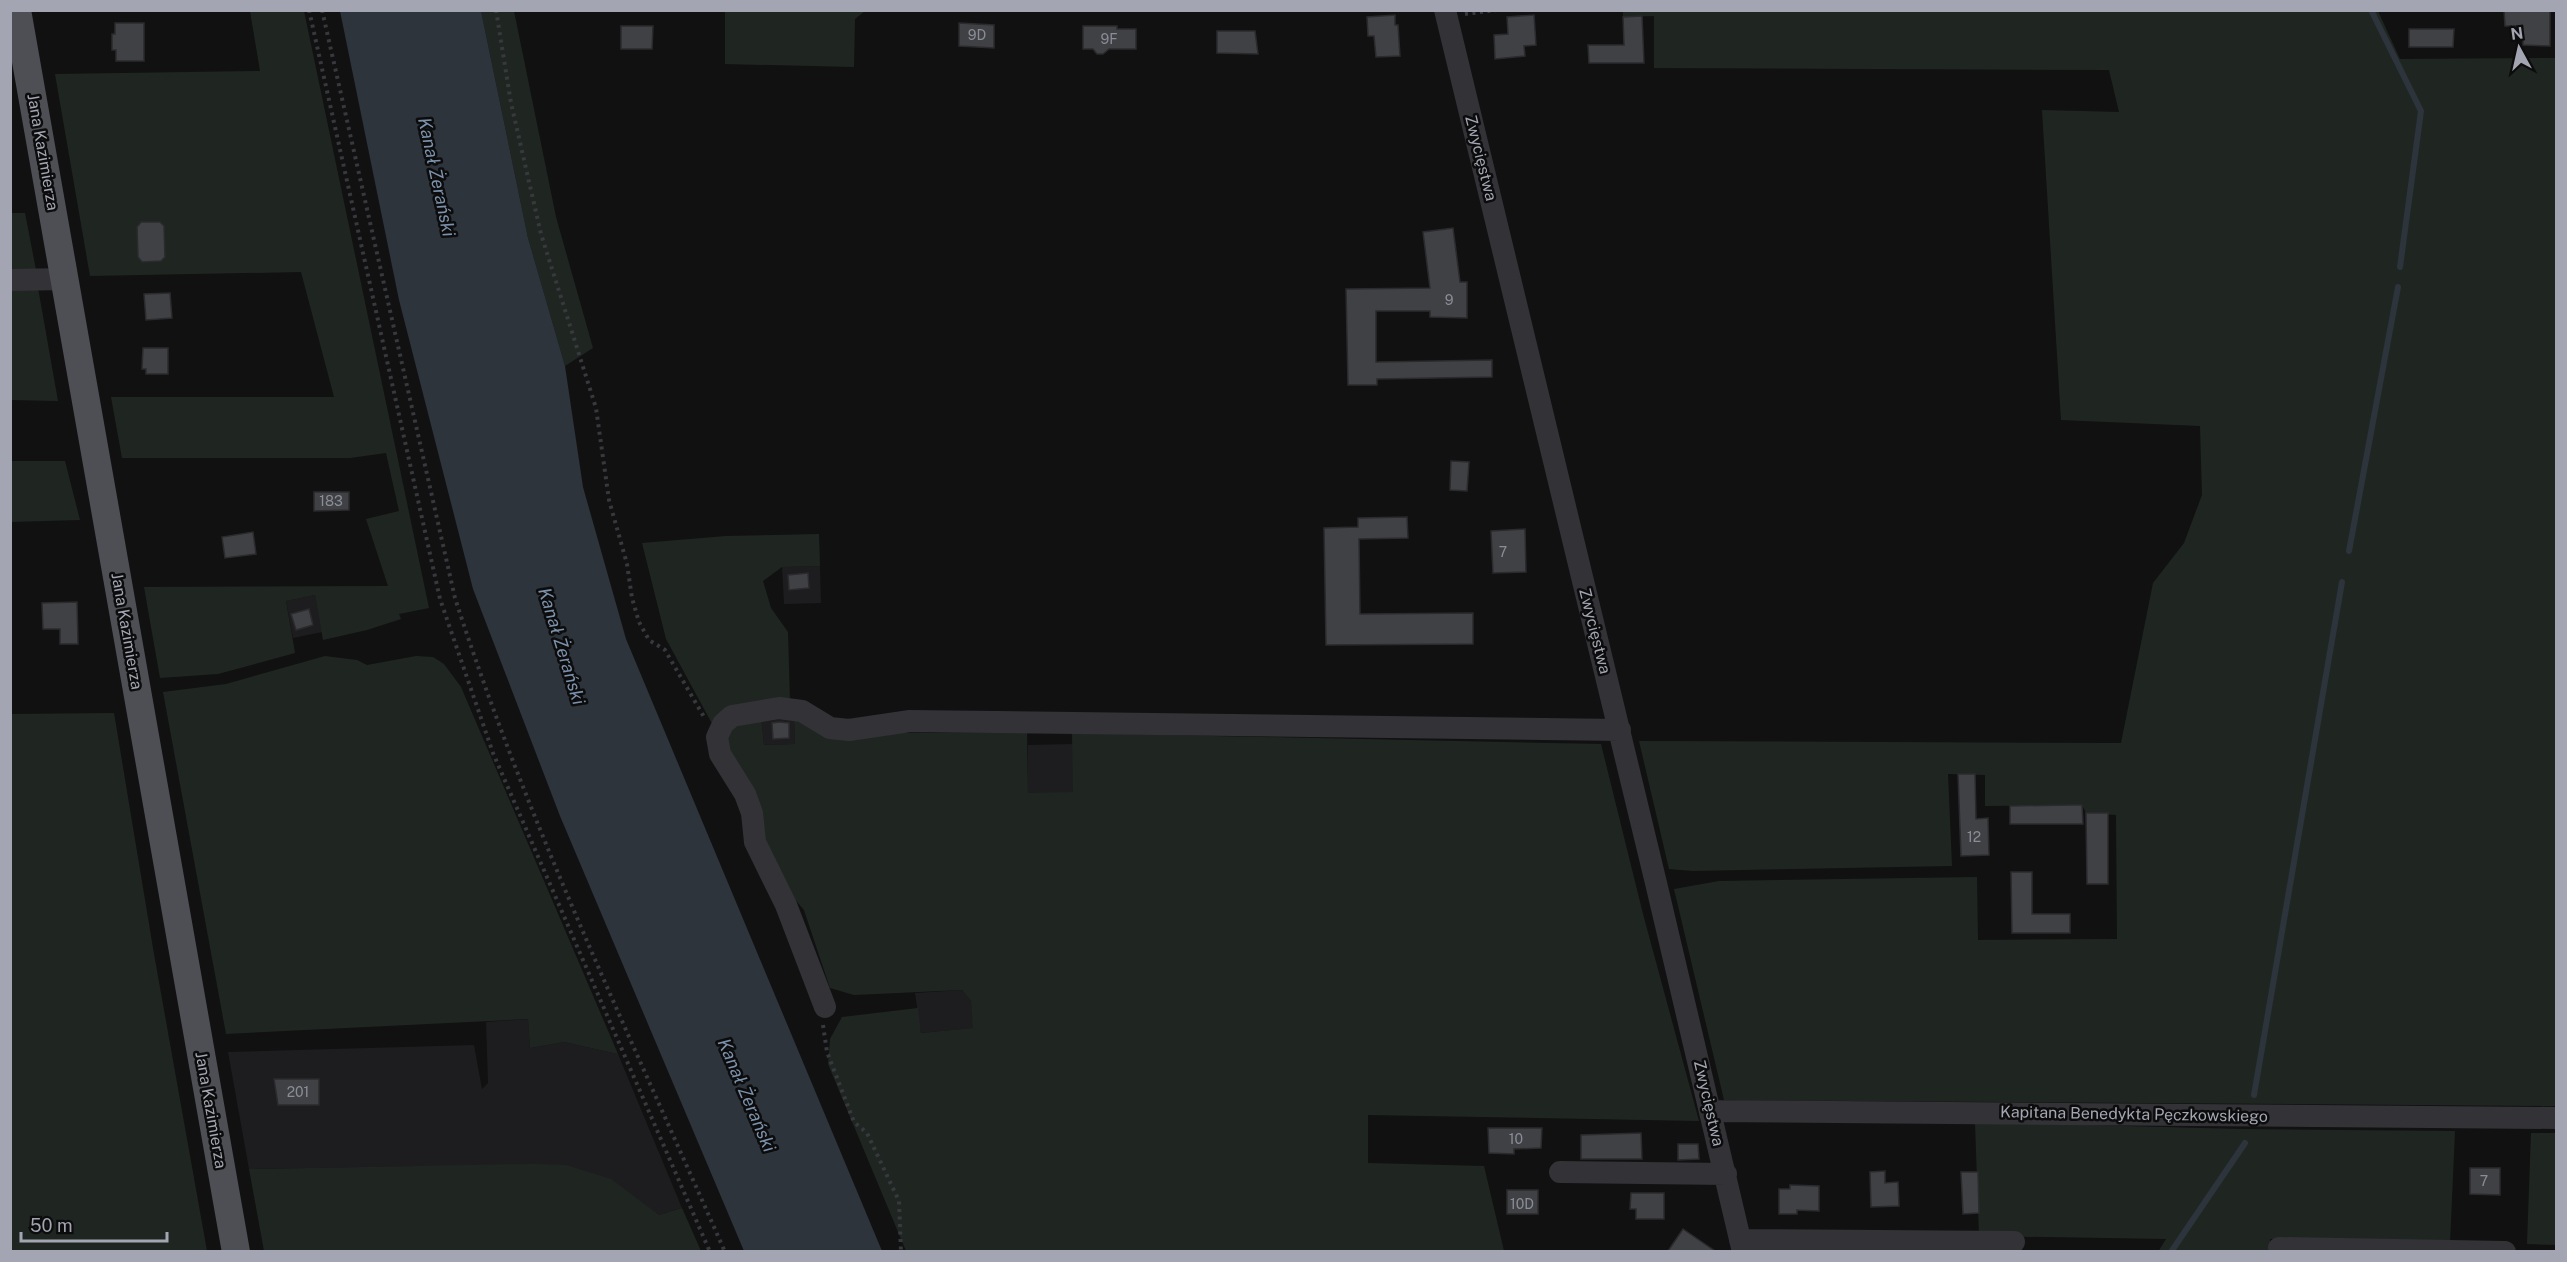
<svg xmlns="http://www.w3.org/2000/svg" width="2567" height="1262" viewBox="0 0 2567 1262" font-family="'Public Sans',sans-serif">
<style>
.built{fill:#1d1d1f}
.green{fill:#1f2621}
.water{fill:#2d343c}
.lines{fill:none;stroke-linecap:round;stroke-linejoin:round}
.stream{stroke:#2d343c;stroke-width:6}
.building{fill:#404145;stroke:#2b2b2e;stroke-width:1.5}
.path{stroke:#38393e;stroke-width:4;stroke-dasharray:3 4.5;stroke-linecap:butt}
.minor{stroke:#323237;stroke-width:22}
.major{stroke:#4e4f55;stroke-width:28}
.labels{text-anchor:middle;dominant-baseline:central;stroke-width:5;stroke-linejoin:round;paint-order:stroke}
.number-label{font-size:14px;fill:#8a8d97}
.street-label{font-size:16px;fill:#a3a6b2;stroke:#0c0c0d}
.water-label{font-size:18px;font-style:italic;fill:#7c91ab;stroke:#0c0c0d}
</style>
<rect width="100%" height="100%" fill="#111112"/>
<!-- built -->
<path class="built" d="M820 566 821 603 784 604 782 567Z
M315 595 322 632 293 638 286 601Z
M761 716H794L795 744 764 745Z
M1073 744V793H1028V745Z
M962 990 971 1001 974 1028 921 1033 915 993Z
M528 1019 530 1048 564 1042 618 1054 682 1208 659 1215 648 1208 432 1166 249 1169 228 1052 474 1045 482 1089 488 1083 486 1022Z"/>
<!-- green -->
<path class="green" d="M250 11H304L429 608 399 614 401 619 367 630 323 640 315 595 286 601 295 653 218 674 160 678 144 587 388 586 366 519 399 511 386 453 350 458H122L111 397H334L301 272 90 276 55 74 260 71Z
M481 11H514L556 217 593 348 565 366 528 238Z
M725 11H865L855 19 854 67 725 64Z
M1623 11H2378L2400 59 2556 58V1106L1724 1100 1674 889 1719 881 1977 877 1978 940 2117 939 2116 815 2086 813 2082 805 1985 806V775L1948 774 1952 866 1693 871 1669 869 1639 741 2121 743 2153 583 2184 543 2202 495 2200 426 2061 420 2042 110 2119 112 2109 70 1654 68V16L1623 17Z
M10 213H25L37 275H11Z
M11 288H38L58 401 11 400Z
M11 461H65L80 520 11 522Z
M819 534 820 566 782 567 763 581 771 608 788 632 790 703 715 729 666 639 642 543 726 536Z
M325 656 357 660 367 665 416 656 433 657 444 664 461 687 618 1054 564 1042 530 1048 528 1019 226 1034 163 692 226 684Z
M114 713 154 954 207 1251H11V714Z
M761 716 764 745 795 744 794 716 903 733 1027 732 1028 793 1073 792 1072 733 1601 744 1643 914 1699 1121 1368 1115V1163L1484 1166 1504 1251H906L828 1064 830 1039 842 1017 918 1008 921 1033 973 1028 971 1001 962 990 854 995 830 988 804 910 781 883 730 760 724 734 729 727Z
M1975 1122 2240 1129 2455 1131 2450 1243 2270 1239V1251L2158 1252 2166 1239 1979 1236Z
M2531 1133H2556V1245L2527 1244Z
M530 1164 566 1165 611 1179 659 1215 682 1208 701 1251H264L249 1169Z"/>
<!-- water -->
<path class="water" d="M340 11H481L528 238 565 366 583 487 626 639 882 1251H744L560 816 473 589 399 300Z"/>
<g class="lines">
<!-- stream -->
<path class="stream" d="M2371 10 2421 111 2400 267
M2349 551 2398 287
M2254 1095 2342 582
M2171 1252 2245 1143"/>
</g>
<!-- building -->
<path class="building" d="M2504 10H2550V46L2523 45V26H2505Z
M1395 15V25H1398L1400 56 1376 57 1374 36H1368L1367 17Z
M1534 15 1536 45 1524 46 1525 56 1495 59 1494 35 1508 34 1507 17Z
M1642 16 1644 63H1589L1588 45H1624L1623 17Z
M115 23H144V61H116V50H112V34H115Z
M959 23 994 25V48L959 46Z
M621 26H653L652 49H621Z
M1083 26H1117V29H1136V49H1109L1103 54H1097L1093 49H1083Z
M2409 29H2454L2453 47H2409Z
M1217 31H1255L1258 54 1217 53Z
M141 222H160L164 226 165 257 161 261 142 262 138 257 137 227Z
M1453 228 1460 282H1467V318L1430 317V311H1376V362L1492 360V377L1377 379V385H1348L1346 289 1430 288 1423 232Z
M170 293 172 318 146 320 144 294Z
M143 348H168V374H146V369H142Z
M1451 461 1469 462 1467 491 1450 490Z
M314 492H349V510L314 511Z
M1407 517 1408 538 1359 539 1360 614 1473 613V644L1326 645 1324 528 1358 527V518Z
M1525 529 1526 572 1493 573 1491 531Z
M253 532 256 554 225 558 222 537Z
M808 573 809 588 789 590 788 575Z
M77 602 78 644H60V629H43L42 603Z
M309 609 313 625 296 630 291 614Z
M779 722 789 723V738L773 739 772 723Z
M1958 774H1975L1976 819 1988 818 1989 855 1961 856Z
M2072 805H2082L2083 824H2010V806Z
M2086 813H2108V884H2087Z
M2011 872H2032V914H2070V933H2012Z
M274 1079H319V1105H278Z
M1488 1128H1542L1541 1148 1514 1149V1154L1489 1153Z
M1641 1133 1642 1159H1581V1135Z
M1678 1144H1698L1699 1159 1678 1160Z
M2470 1168H2500V1195L2470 1194Z
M1885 1171V1183L1898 1182 1899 1206 1871 1207 1870 1172Z
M1961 1172H1978L1979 1213 1963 1214Z
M1790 1185 1819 1186V1211L1797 1210V1214H1779V1189H1790Z
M1507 1190H1538V1214H1507Z
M1631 1193H1664V1219H1636V1209H1630Z
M1683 1229 1715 1251H1668Z"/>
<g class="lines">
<!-- path -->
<path class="path" d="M309 10 440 599 493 753 710 1252
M322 10 455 598C527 822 630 1036 725 1252
M496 10 511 103 541 234 596 408 609 500 627 564 632 598 639 622 649 640 665 650 704 717
M1465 14 1497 10
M823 1025 827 1052 854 1122 867 1133 899 1201 901 1252"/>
<!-- minor -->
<path class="minor" d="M1445 10 1656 883 1743 1252
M10 280 66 279
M825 1007 786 905 755 842 752 813 745 794 720 754 717 737 723 724 732 716 779 708 802 711 830 728 849 730 910 721 1620 730
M1711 1111 2556 1118
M1560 1172 1726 1174
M1740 1240 2014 1242
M2279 1248 2505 1252"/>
<!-- major -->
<path class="major" d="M17 10 236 1252"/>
</g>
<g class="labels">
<!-- number labels -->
<g class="number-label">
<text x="977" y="35">9D</text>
<text x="1109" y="39">9F</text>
<text x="1449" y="300">9</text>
<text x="331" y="501">183</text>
<text x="1503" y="552">7</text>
<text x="1974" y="837">12</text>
<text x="298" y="1092">201</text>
<text x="1516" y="1139">10</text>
<text x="2484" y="1181">7</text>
<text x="1522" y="1204">10D</text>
</g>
<!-- street labels -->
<g class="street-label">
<text transform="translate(43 152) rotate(80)">Jana Kazimierza</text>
<text transform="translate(1481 158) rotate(76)">Zwycięstwa</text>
<text transform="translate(127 631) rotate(80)">Jana Kazimierza</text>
<text transform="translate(1595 631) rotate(76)">Zwycięstwa</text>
<text transform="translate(1709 1103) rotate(77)">Zwycięstwa</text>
<text transform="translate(211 1110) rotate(80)">Jana Kazimierza</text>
<text transform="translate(2134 1114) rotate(1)">Kapitana Benedykta Pęczkowskiego</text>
</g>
<!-- water labels -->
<g class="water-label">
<text transform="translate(437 177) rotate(78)">Kanał Żerański</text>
<text transform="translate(562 646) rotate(73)">Kanał Żerański</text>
<text transform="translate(747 1095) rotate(67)">Kanał Żerański</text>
</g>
</g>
<!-- border -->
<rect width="2567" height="1262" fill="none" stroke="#a3a6b2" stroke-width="24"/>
<!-- north arrow -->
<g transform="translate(2519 48) rotate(352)" stroke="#0c0c0d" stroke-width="4.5" paint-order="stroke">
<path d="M0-4.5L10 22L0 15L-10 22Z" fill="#a3a6b2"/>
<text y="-9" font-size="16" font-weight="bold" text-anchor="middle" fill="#a3a6b2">N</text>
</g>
<!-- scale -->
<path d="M21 1232v9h146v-9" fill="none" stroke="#a3a6b2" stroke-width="3"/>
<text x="30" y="1232" font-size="18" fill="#a3a6b2" stroke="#0c0c0d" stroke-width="4.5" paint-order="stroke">50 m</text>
</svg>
